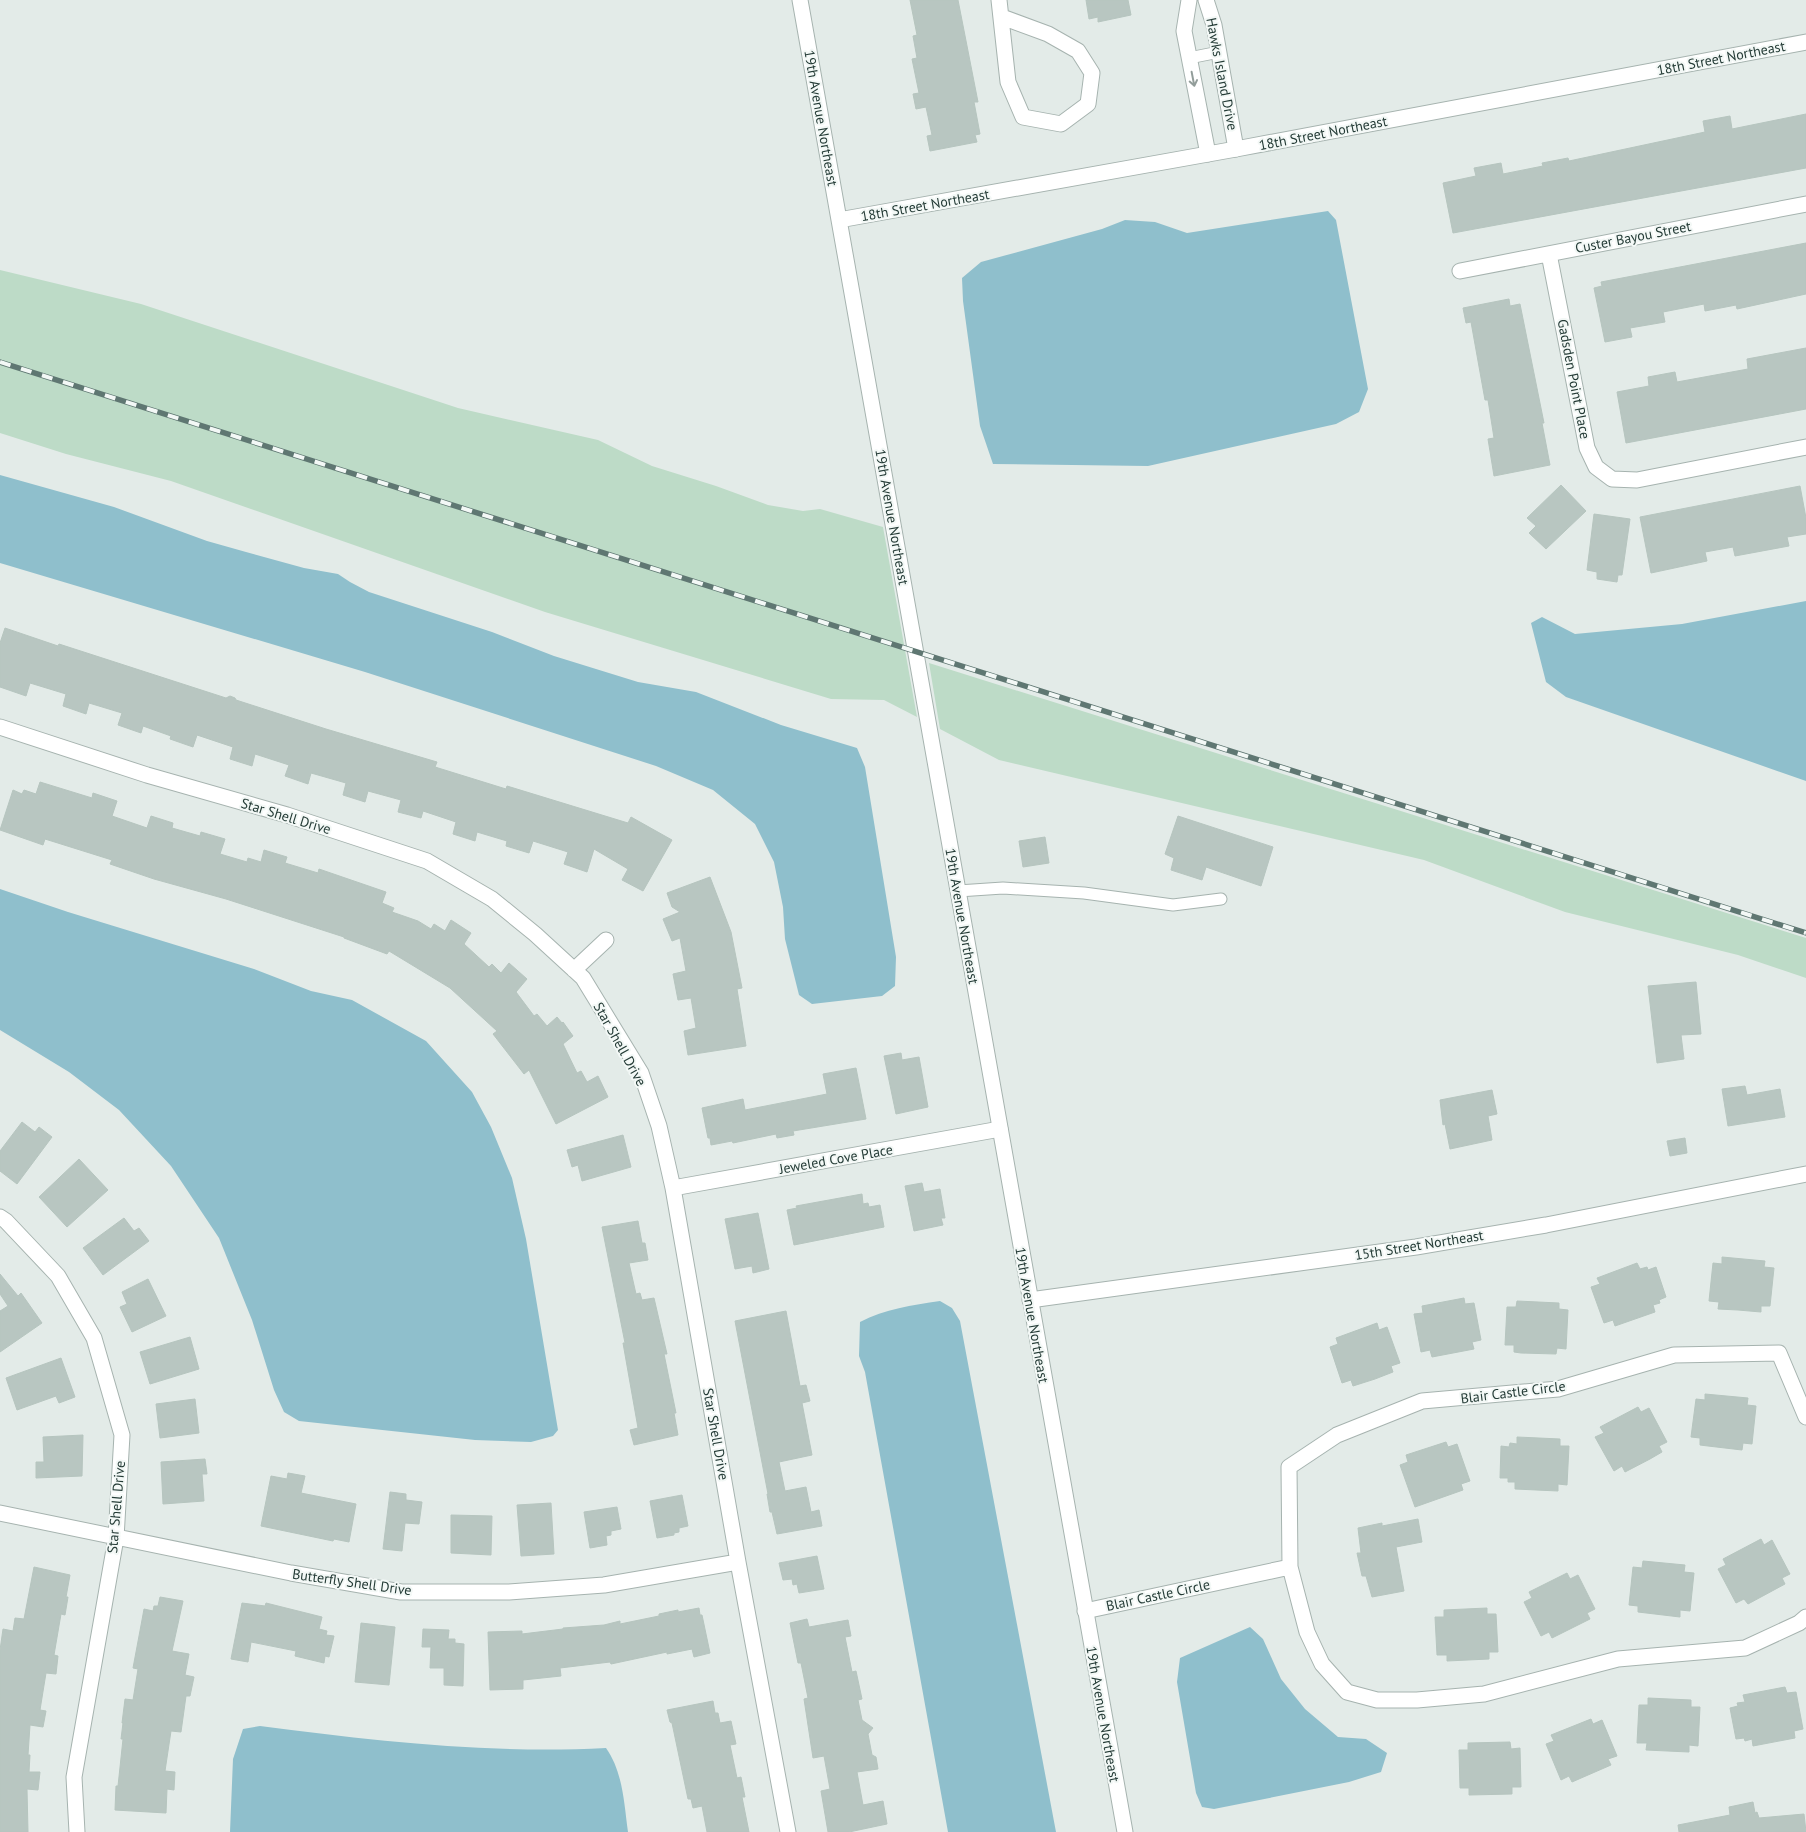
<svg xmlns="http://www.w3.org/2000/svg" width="1806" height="1832" viewBox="0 0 1806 1832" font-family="'PT Sans',sans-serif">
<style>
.green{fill:#bddbc7}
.water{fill:#8fbfcc}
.building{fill:#b8c6c1;stroke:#b6c5bf}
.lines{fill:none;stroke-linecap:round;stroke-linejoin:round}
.service-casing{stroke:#a6b3af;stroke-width:13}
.minor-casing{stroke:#a6b3af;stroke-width:17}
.tertiary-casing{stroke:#a6b3af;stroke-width:17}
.service{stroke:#fff;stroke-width:11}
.minor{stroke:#fff;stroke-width:15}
.tertiary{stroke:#fff;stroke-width:15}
.rail-casing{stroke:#5f7772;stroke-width:5.5}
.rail{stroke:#f3f8f6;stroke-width:4;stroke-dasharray:11;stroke-linecap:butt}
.oneway{stroke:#929d9a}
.labels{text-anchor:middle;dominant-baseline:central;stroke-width:4;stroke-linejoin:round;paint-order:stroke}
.street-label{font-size:14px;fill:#243b36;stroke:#f3f8f6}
</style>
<rect width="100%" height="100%" fill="#e3ebe8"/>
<!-- green -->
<path class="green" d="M0 270 141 304 458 408 598 440 652 466 716 486 768 505 803 511 820 509 883 527 917 717 884 700 831 699 545 612 171 481 66 454 0 433Z
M929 663 1806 938V978L1738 955 1565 912 1424 860 999 760 940 729Z"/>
<!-- water -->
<path class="water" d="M1328 211 1336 220 1368 389 1359 412 1336 424 1148 466 993 464 980 426 963 301 962 278 981 262 1102 229 1125 220 1155 222 1187 233Z
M0 475 114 507 207 541 246 552 304 568 338 574 350 582 369 592 492 632 554 656 638 682 696 692 781 725 857 748 865 767 896 957 895 986 882 996 812 1004 799 995 785 939 783 907 774 862 755 824 713 790 656 766 365 672 0 563Z
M1806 601V781L1566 697 1546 682 1531 623 1542 617 1575 634 1682 624Z
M0 889 68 912 254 969 311 991 352 1000 426 1041 472 1092 491 1127 512 1178 526 1239 558 1430 553 1436 531 1442 475 1440 299 1421 284 1412 274 1390 252 1320 219 1238 171 1166 119 1110 69 1072 0 1030Z
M940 1301 952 1308 960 1321 1056 1832H948L865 1372 859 1356 860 1322C885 1309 912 1305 940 1301Z
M1250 1627 1263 1639 1281 1679 1305 1709 1338 1737 1366 1739 1387 1753 1381 1772 1349 1782 1214 1809 1202 1807 1196 1793 1177 1682 1180 1658Z
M260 1726C375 1741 490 1754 606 1748 623 1772 624 1803 628 1832H230L233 1759 243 1729Z"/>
<!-- building -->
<path class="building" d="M910 0H958L978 102H974L980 134 975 135 977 142 930 151 927 136 932 135 926 107 916 109 913 94 919 93 912 59 917 58 913 36 917 35Z
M1086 0H1128L1131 15 1098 22V17L1089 19Z
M1806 114V168L1453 233 1443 183 1476 176 1474 168 1501 163 1503 174 1543 166 1542 163 1568 158 1569 161 1705 132 1703 121 1730 116 1732 129Z
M1806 243V294L1737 309 1736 305 1705 311 1704 304 1663 312 1665 322 1630 328 1632 337 1605 342 1594 288 1602 286 1601 282Z
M1509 299 1510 306 1520 304 1544 423H1542L1550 465 1494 476 1488 439 1494 438 1488 400H1485L1471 322 1466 323 1463 308Z
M1806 348V409L1626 443 1617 392 1649 386 1648 377 1675 372 1677 382 1748 369 1747 359Z
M1561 485 1586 511 1546 549 1529 533 1536 526 1527 518Z
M1800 486 1806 518V534L1787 537 1789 546 1735 556 1733 547 1705 552 1707 561 1651 573 1640 517Z
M1594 514 1630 519 1622 575H1618L1617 582 1597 579V572L1587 570Z
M5 628 58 646 59 644 226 698 230 696 235 698 236 700 326 729 437 762 435 767 506 789 507 786 628 823 631 817 672 840 643 891 622 880 628 869 594 849 587 872 564 864 568 852 533 841 529 853 506 846 507 841 477 832 475 841 453 834 456 822 423 811 421 818 398 812 401 800 368 791 365 802 343 795 346 783 311 773 308 784 285 776 289 765 255 754 252 766 230 759 233 747 197 735 193 747 170 739 171 736 143 726 141 733 118 725 122 713 89 703 86 714 63 706 66 694 30 683 26 696 0 687V643Z
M40 782 92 798 93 793 117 801 112 816 147 828 151 816 173 823 172 828 200 836 201 832 225 839 220 854 247 862 248 858 261 862 264 850 287 857 285 863 318 873 319 869 386 892 382 903 394 908 392 912 418 921 431 929 434 924 445 931 451 920 471 933 464 944 489 967 492 964 501 973 509 963 527 979 516 992 534 1016 537 1014 547 1026 557 1017 562 1023 563 1022 573 1036 563 1044 577 1073 581 1071 587 1082 598 1076 608 1097 556 1124 529 1070 524 1074 493 1034 497 1031 450 988 389 951 387 954 344 938V937L226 899 154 879 110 864 112 860 45 839 43 845 0 830 13 790 22 794 24 790 36 794Z
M1178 816 1273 847 1261 886 1206 867 1202 880 1171 870 1174 858 1165 854Z
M1045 837 1049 863 1023 867 1019 841Z
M710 877 731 932 742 988 737 989 746 1046 688 1055 684 1031 696 1028 691 998 678 1000 673 974 686 971 680 938 672 941 663 919 680 912 672 907 667 893Z
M1696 982 1701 1034 1681 1035 1684 1059 1657 1063 1648 986Z
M901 1053 902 1060 919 1057 928 1107 896 1114 884 1056Z
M856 1068 866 1119 793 1131 794 1135 777 1138 776 1134 733 1143 732 1141 711 1145 710 1138H708L702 1108 743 1099 745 1110 827 1094 823 1074Z
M1745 1086 1747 1095 1780 1089 1785 1117 1728 1126 1722 1089Z
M1492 1090 1497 1114 1488 1116 1492 1140 1450 1149 1445 1124 1443 1125 1440 1100Z
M22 1122 35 1132 39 1127 52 1137 17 1184 0 1171V1151Z
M623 1135 631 1167 582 1181 578 1165 572 1167 567 1150Z
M1685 1138 1687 1153 1670 1156 1667 1141Z
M79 1159 108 1190 67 1227 39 1197Z
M922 1183 924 1192 940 1189 945 1218H941L943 1225 914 1231 905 1186Z
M862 1194 863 1204 868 1203 869 1207 880 1205 884 1227 794 1245 787 1210 797 1208 796 1206Z
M758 1213 769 1269 753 1273 752 1266 735 1269 725 1219Z
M124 1218 134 1231 139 1228 149 1241 103 1275 83 1248Z
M638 1221 642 1243H645L648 1260 629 1263 636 1294 640 1293 642 1300 654 1298 667 1354H664L676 1413H674L678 1435 634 1445 630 1430 638 1428 623 1343H625L602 1227Z
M1722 1257 1765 1261 1764 1267 1774 1268 1770 1306H1761V1312L1738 1310 1718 1309 1719 1302 1709 1301 1713 1263 1722 1264Z
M1637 1263 1640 1269 1647 1267 1648 1270 1656 1267 1666 1297 1659 1300 1660 1303 1653 1305 1655 1312 1615 1326 1613 1320 1604 1323 1591 1287 1600 1284 1597 1278Z
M0 1274 18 1296 21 1293 42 1323 0 1352V1311L8 1306 0 1294Z
M148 1279 166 1316 132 1332 120 1307 127 1304 122 1292Z
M1464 1298 1465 1304 1474 1303 1481 1340 1472 1342 1474 1349 1432 1357 1430 1350 1421 1352 1414 1314 1423 1313 1422 1306Z
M1517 1301 1559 1303V1309L1568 1310 1566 1349 1557 1348 1556 1354 1521 1353 1514 1352V1345H1505L1507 1307H1516Z
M786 1311 800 1386 806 1385 810 1401 802 1403 812 1455 779 1462 785 1491 806 1487 811 1512 819 1510 822 1526 777 1534 772 1512H770L767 1494H768L735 1321Z
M1377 1323 1379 1330 1387 1327 1400 1363 1391 1366 1393 1372 1375 1379 1353 1386 1351 1380 1342 1383 1330 1347 1338 1344 1336 1338Z
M190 1337 199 1369 150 1384 140 1352Z
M61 1358 75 1397 59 1403 56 1396 17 1410 6 1378Z
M1705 1394 1748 1398 1747 1405 1756 1406 1752 1444 1743 1443 1742 1450 1708 1446 1700 1445V1438L1691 1437 1696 1399 1705 1400Z
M195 1399 199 1433 160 1438 156 1404Z
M1638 1407 1641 1412 1649 1408 1667 1442 1659 1446 1662 1452 1650 1459 1625 1472 1622 1466 1614 1471 1595 1437 1604 1433 1600 1427Z
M83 1435 82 1476 36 1478V1462H44L43 1437Z
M1517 1437 1560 1439V1446H1569L1567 1485 1558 1484V1491L1515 1489V1482H1508V1478H1500L1501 1446 1509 1447 1510 1443 1517 1444Z
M1446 1442 1448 1447 1457 1444 1470 1481 1461 1484 1463 1490 1415 1507 1400 1465 1408 1462 1406 1455Z
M205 1459 207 1474H202L204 1501 163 1504 161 1462Z
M288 1473 305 1476 301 1493 356 1504 349 1542 334 1539 333 1541 261 1526 271 1476 287 1479Z
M390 1492 406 1494V1500L422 1502 419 1524 405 1523 402 1551 383 1549Z
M682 1495 688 1526 679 1528V1532L674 1533V1535L657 1538 650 1501Z
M551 1503 554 1554 521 1556 517 1505Z
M617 1507 621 1529 611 1531V1535L606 1536 607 1545 590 1548 584 1512Z
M451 1515 492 1516 491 1555 451 1553Z
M1418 1519 1422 1542 1396 1547 1404 1591 1372 1597 1366 1576H1362L1357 1553H1361L1358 1528 1382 1523V1526Z
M1761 1539 1764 1545 1772 1540 1790 1574 1782 1578 1785 1584 1748 1604 1744 1599 1736 1603 1718 1569 1726 1565 1723 1559Z
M817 1556 824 1589 799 1593 797 1584 793 1585 792 1579 783 1580 779 1563Z
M1643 1561 1685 1565 1684 1572 1694 1573 1690 1611 1680 1610V1617L1638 1612V1606L1629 1605 1633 1567 1642 1568Z
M34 1567 70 1575 66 1597H68L65 1615 61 1614 54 1655 58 1656 56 1674 46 1673 40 1710 46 1711 43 1727 30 1725 28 1755H30L29 1772H40L38 1790 27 1789 28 1832H0V1650L3 1629 13 1631 15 1618 24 1619Z
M1567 1573 1570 1579 1578 1575 1595 1609 1587 1613 1590 1619 1552 1638 1549 1632 1541 1636 1524 1602 1532 1598 1529 1592Z
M160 1597 183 1601 172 1651 189 1654 185 1675 194 1677 190 1696H186L181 1732 171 1731 165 1771 175 1772 174 1790 167 1789 166 1813 115 1810 116 1786H118L123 1739H121L123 1723H122L125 1699 133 1700 138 1669 133 1668 142 1620 144 1609 153 1611 154 1606H158Z
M242 1603 265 1606 266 1603 322 1617 319 1629 327 1631 326 1635 334 1636 329 1657 325 1656 324 1663 295 1656 296 1651 251 1642 248 1662 231 1659Z
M699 1608 700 1615H702L710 1653 694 1657 692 1649 667 1654V1652L611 1664 610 1662 560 1668 561 1676 523 1680V1689L490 1690 488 1632 522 1631V1634L563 1629V1628L604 1625 620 1621V1624L659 1616V1614L678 1610V1612Z
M1487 1608V1614H1496L1498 1652H1489V1659L1447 1661V1655H1437L1435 1617H1444V1610Z
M807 1619 809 1627 848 1620 851 1636 845 1637 852 1672 856 1671 862 1699 858 1700 862 1720 873 1728 868 1734 872 1755 876 1757 878 1769 857 1772 863 1805 883 1801 887 1824 849 1832H828L821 1791 830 1789 824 1756 813 1758 804 1699 808 1698 801 1663H798L790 1623Z
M361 1623 395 1627 389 1685 355 1682Z
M423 1629 449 1630 448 1639H455V1643L464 1644 463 1686 444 1685V1668H430L431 1647H422Z
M1785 1687 1787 1693 1796 1692 1803 1729 1794 1731 1795 1738 1753 1746 1752 1739 1745 1741 1744 1738 1736 1739 1730 1708 1738 1706 1737 1703 1745 1702 1743 1695Z
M1648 1698 1691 1700V1707H1700L1698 1746 1689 1745V1752L1646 1750 1647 1743H1637L1639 1705H1648Z
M713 1701 715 1713H718L720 1723 731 1721 736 1744 730 1745 737 1778 741 1777 745 1797H742L749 1832H707L702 1806 693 1808 691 1799H688L672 1723 670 1722 667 1710Z
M1591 1719 1593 1724 1602 1720 1617 1756 1608 1759 1611 1765 1572 1782 1569 1776 1561 1780 1546 1744 1554 1741 1551 1735Z
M1510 1742 1511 1749 1520 1748 1521 1787H1512V1794L1469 1795V1788H1460L1459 1750H1468V1743Z
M1753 1802 1755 1813 1757 1812 1759 1818 1804 1814 1806 1832H1679L1678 1825 1730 1815 1729 1807Z"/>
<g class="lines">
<defs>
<path id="service" d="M1189 58 1219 52
M958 891 1003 888 1084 893 1173 905 1221 899"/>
<path id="minor" d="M999 0 1008 82 1023 117 1061 124 1088 104 1092 73 1078 51 1048 34 1002 17
M1189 0 1184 31 1208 154
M1206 0 1214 25 1236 149
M1549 254 1587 448 1596 467 1612 479 1637 480 1806 447
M1460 271 1806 204
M0 727 147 775 287 815 427 861 492 899 535 934 583 978 641 1073 659 1126 673 1188 738 1562 788 1832
M574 970 606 940
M673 1188 1000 1129
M0 1217 6 1221 58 1276 94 1338 122 1435 116 1538 74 1777 77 1832
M1030 1300 1416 1247 1546 1225 1806 1174
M1806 1417 1779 1353 1674 1355 1558 1389 1422 1401 1337 1435 1289 1467 1290 1567 1307 1632 1322 1664 1347 1692 1377 1700H1417L1484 1694 1618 1659 1745 1648 1799 1623 1806 1617
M0 1513 291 1573 401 1592H509L604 1585 738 1562
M1085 1611 1290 1567"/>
<path id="tertiary" d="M800 0 1125 1832
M839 220 1236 149 1806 42"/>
</defs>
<!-- service casing -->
<use href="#service" class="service-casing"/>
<!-- minor casing -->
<use href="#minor" class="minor-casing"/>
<!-- tertiary casing -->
<use href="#tertiary" class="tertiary-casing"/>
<!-- service -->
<use href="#service" class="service"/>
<!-- minor -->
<use href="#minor" class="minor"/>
<!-- tertiary -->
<use href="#tertiary" class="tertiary"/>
<defs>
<path id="rail" d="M0 362 1806 933"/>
</defs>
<!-- rail casing -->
<use href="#rail" class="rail-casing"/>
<!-- rail -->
<use href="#rail" class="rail"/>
</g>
<!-- one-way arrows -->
<defs><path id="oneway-shaft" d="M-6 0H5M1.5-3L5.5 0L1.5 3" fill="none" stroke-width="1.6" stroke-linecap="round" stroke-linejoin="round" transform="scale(1.25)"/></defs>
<use class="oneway" href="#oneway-shaft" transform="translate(1193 79) rotate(79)"/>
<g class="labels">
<!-- street labels -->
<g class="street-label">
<text transform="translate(1721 58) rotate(-11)">18th Street Northeast</text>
<text transform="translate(1222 74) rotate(79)">Hawks Island Drive</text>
<text transform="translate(821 118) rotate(80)">19th Avenue Northeast</text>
<text transform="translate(1323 133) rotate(-11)">18th Street Northeast</text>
<text transform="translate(925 205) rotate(-10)">18th Street Northeast</text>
<text transform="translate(1633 237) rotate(-11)">Custer Bayou Street</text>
<text transform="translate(1574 379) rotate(79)">Gadsden Point Place</text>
<text transform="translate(892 517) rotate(80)">19th Avenue Northeast</text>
<text transform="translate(286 816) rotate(17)">Star Shell Drive</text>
<text transform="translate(962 916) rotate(80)">19th Avenue Northeast</text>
<text transform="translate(620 1044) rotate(61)">Star Shell Drive</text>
<text transform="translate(836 1159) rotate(-10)">Jeweled Cove Place</text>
<text transform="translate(1419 1245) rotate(-9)">15th Street Northeast</text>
<text transform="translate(1032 1315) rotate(80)">19th Avenue Northeast</text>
<text transform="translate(1513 1392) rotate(-7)">Blair Castle Circle</text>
<text transform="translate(716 1434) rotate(80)">Star Shell Drive</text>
<text transform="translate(116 1507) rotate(-85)">Star Shell Drive</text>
<text transform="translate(352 1582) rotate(8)">Butterfly Shell Drive</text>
<text transform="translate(1158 1595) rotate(-12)">Blair Castle Circle</text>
<text transform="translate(1103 1714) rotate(80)">19th Avenue Northeast</text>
</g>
</g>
</svg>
